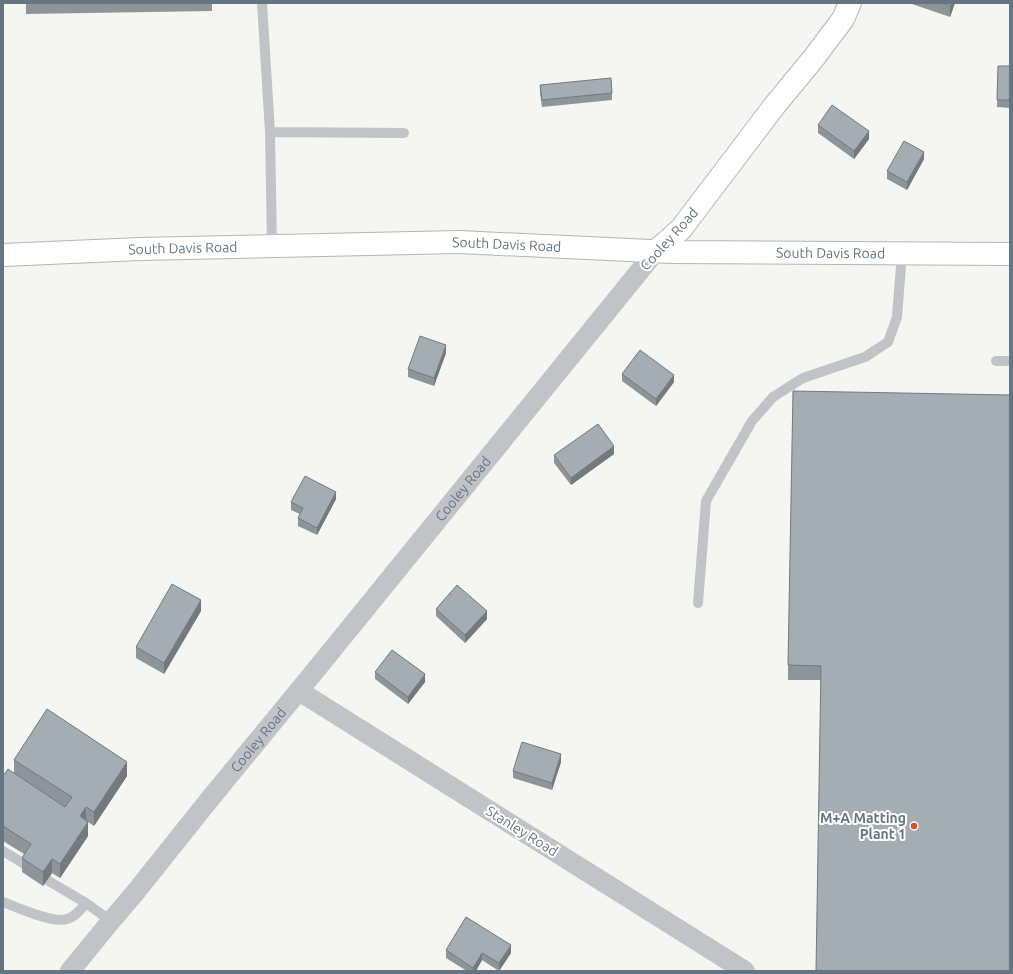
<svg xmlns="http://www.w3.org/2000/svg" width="1013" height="974" viewBox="0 0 1013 974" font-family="Ubuntu,sans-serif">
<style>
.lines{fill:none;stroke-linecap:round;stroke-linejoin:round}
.secondary-casing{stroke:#b0b6ba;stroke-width:24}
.primary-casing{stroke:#b1b6b9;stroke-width:24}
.lane{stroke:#c0c4c7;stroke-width:10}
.street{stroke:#c0c4c7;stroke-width:20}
.secondary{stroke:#fff;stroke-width:22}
.primary{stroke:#fff;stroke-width:22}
.wall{fill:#8d9599}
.shaded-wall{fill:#73797d}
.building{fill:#a4adb2;stroke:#73797d}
.poi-dot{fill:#db512b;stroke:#fff;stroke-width:1.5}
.labels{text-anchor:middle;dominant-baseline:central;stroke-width:4;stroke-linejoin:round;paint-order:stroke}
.street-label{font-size:14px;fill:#657581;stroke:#fff}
.poi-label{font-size:14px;font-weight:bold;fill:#657581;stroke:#fff;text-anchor:end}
</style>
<rect width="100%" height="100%" fill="#f5f5f1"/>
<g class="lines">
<defs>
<path id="secondary" d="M656 251 681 229 775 105 813 59 843 19 850 3"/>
<g id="primary">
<path id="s2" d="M3 255 140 249 459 242 672 252 1010 254"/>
</g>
</defs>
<!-- secondary casing -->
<use href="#secondary" class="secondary-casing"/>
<!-- primary casing -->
<use href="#primary" class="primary-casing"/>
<!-- lane -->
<path class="lane" d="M262 3 270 132 272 246
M270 132 404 133
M996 361H1010
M698 603 706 501 752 421 773 397 803 378 865 357 888 342 897 317 902 253
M3 851 26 865
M47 880 86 903 111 921
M3 902C17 907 53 924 67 919 75 917 81 909 86 903"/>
<!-- street -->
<g class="street">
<path d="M299 691 745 971"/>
<path id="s1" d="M70 971 111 921 134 894 209 800 319 666 656 251"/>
</g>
<!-- secondary -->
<use href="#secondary" class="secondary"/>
<!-- primary -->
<use href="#primary" class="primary"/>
</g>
<!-- wall -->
<path class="wall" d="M26 3H212V11L26 14Z
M909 3H955L950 17Z
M998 66H1010V108L997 107Z
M540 85 612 93V100L542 107 540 93Z
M818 125 869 139 854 159 818 133Z
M924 159 907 190 887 179V171Z
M446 353 434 386 408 377V369Z
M622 374 674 382 656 406 622 381Z
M1010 395 821 680H788V665Z
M614 454 571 485 554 463V455Z
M336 499 317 535 298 526V518L300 514 291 510V502Z
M436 609 487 619 465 643 436 616Z
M201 611 164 674 136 658V647Z
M375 672 425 682 408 704 375 679Z
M14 760 127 776 94 826 88 822V836L60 878 52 873 43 886 22 872V858L24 854 3 841V776L14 773Z
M561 762 552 790 513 778V771Z
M446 950 511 953 499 971 482 960 476 971H467L446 958Z"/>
<!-- shaded-wall -->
<path class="shaded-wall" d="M951 3H955L950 17V6Z
M869 131V139L854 159V151Z
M924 152V159L907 190V182Z
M446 345V353L434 386V378Z
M674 375V382L656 406V399Z
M614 446V454L571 485V478Z
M336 492V499L317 535V528Z
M201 600V611L164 674V663Z
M487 611V619L465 643V635Z
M425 674V682L408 704V697Z
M561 754V762L552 790V783Z
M127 762V776L94 826V812Z
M86 807V821L80 816Z
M88 822V836L60 878V864Z
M52 859V873L43 886V872Z
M511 945V953L499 971V963Z
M482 953V960L476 971H473V968Z"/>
<!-- building -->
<path class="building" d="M942 3H951L950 6Z
M998 66H1010V100H997Z
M611 78 612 93 542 100 540 85Z
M832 105 869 131 854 151 818 125Z
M904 141 924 152 907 182 887 171Z
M420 336 446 345 434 378 408 369Z
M640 350 674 375 656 399 622 374Z
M793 391 1010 395V971H816L821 666 788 665Z
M598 424 614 446 571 478 554 455Z
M305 476 336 492 317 528 298 518 303 508 291 502Z
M172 584 201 600 164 663 136 647Z
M457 585 487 611 465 635 436 609Z
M392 650 425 674 408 697 375 672Z
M47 709 127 762 94 812 86 807 80 816 88 822 60 864 52 859 43 872 22 858 31 844 3 826V776L8 769 65 807 72 797 14 760Z
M522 742 561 754 552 783 513 771Z
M466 917 511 945 499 963 482 953 473 968 446 950Z"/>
<!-- markers -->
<circle class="poi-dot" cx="914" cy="826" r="4"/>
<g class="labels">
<!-- street labels -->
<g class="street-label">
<text transform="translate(669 239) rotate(-48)">Cooley Road</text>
<text stroke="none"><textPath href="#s2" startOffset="504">South Davis Road</textPath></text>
<text stroke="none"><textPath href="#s2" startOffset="180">South Davis Road</textPath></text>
<text stroke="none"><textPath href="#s2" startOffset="828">South Davis Road</textPath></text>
<text stroke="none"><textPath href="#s1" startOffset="622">Cooley Road</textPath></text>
<text stroke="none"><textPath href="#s1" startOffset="298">Cooley Road</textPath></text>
<text transform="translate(522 831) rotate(32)">Stanley Road</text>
</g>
<!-- poi labels -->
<g class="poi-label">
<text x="906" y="818">M+A Matting<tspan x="906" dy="16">Plant 1</tspan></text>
</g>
</g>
<!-- border -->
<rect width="1013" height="974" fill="none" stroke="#657581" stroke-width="8"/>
</svg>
